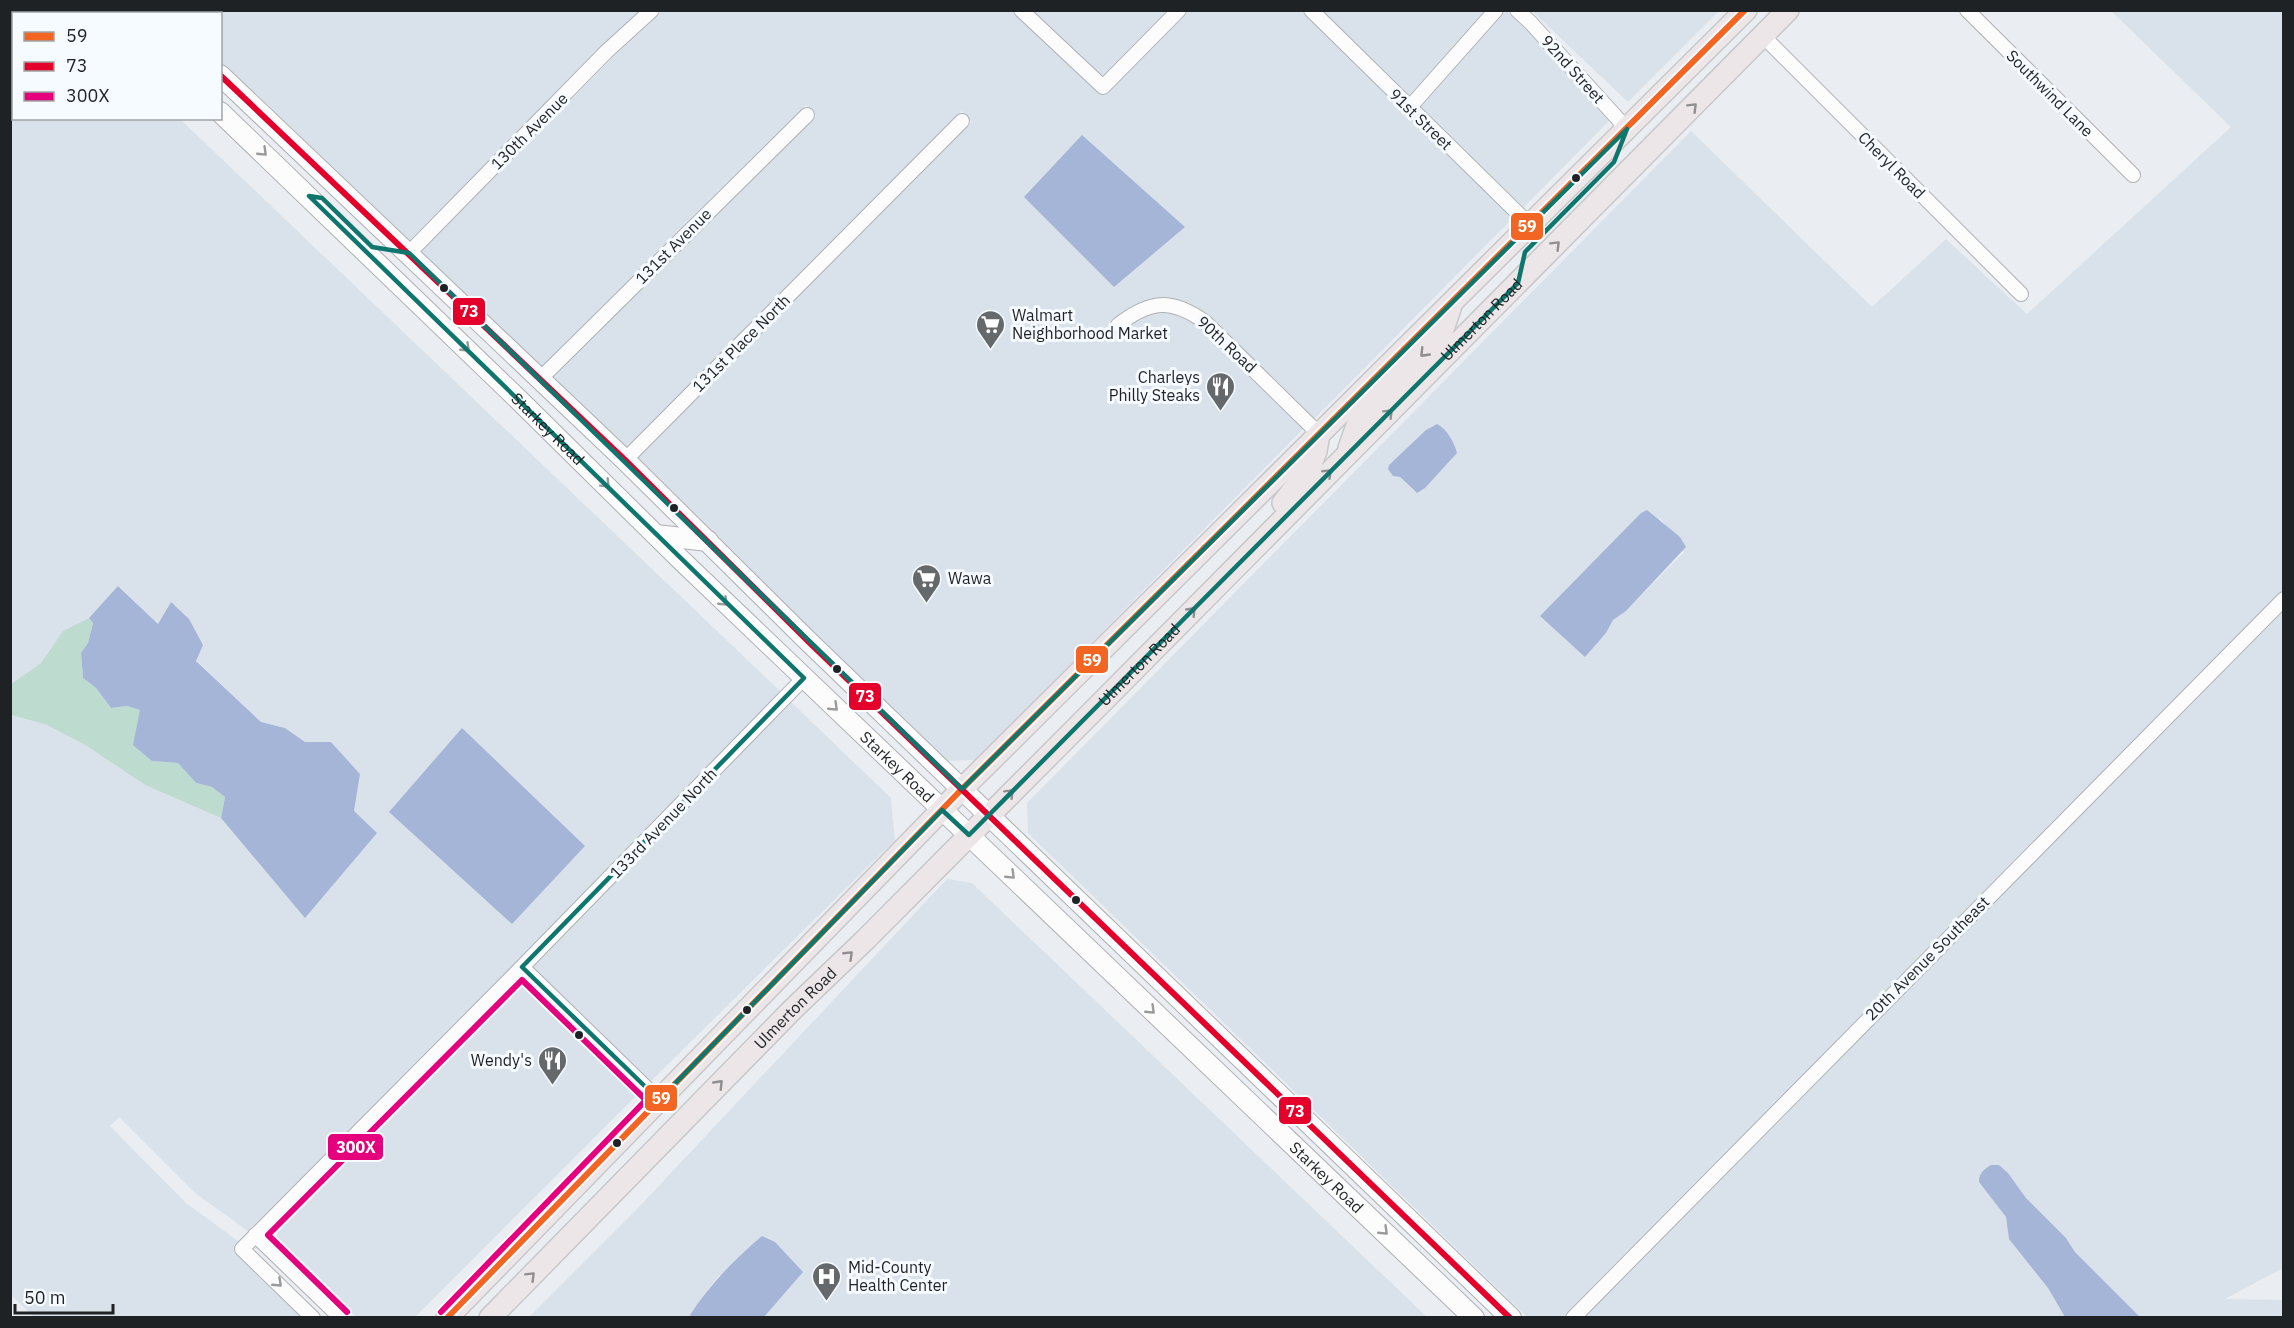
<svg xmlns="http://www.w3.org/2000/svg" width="2294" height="1328" viewBox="0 0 2294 1328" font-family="'IBM Plex Sans',sans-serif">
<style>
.built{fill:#d9e2eb;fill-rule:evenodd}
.green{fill:#bddbce}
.water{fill:#a5b5d7}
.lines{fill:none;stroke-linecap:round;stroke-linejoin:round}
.street-casing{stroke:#adb0b3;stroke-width:16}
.secondary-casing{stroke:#adb0b3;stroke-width:22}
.primary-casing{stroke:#c7c8ca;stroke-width:24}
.street{stroke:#fcfcfd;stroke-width:14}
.secondary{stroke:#fcfcfd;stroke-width:20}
.primary{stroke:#ece6e8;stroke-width:21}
.bus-1-casing{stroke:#f6fbff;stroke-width:10}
.bus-2-casing{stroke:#f6fbff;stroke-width:10}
.bus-3-casing{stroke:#f6fbff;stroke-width:10}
.bus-1{stroke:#f26522;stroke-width:6}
.bus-2{stroke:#e4002b;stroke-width:6}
.bus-3{stroke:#e5007d;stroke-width:6}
.oneway{stroke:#908e90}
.oneway2{stroke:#999a9b}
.marked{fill:none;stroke:#0f766e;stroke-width:4.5;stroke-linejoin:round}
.bus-dot{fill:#1f2224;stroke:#f6fbff;stroke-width:2}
.labels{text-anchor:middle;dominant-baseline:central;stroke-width:6;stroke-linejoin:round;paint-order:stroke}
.street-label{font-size:16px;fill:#1f2224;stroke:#f6fbff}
.poi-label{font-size:16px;fill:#1f2224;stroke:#f6fbff;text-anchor:start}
.line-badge{stroke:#f6fbff;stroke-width:2}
.badge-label{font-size:16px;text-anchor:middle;font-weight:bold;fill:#fff}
</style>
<rect width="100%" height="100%" fill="#eaeef2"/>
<!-- built -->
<path class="built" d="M11 10 68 11 71 13 14 14V118L180 119 781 692 517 962 248 1231 195 1193 119 1117 110 1126 186 1203 245 1246 317 1318 34 1317 11 1295 10 715 47 725 85 745 145 785 221 818 305 917 354 811 360 774 331 742H305L285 728 261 722 196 660 171 602 158 624 119 586 89 618 63 631 41 663 11 685Z
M664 10 1011 11 1099 92H1108L1189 11H1301L1513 218 1314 419 1210 317 1195 307 1167 297 1149 299 1130 307 1108 323 1118 335 1138 319 1153 313 1166 311 1190 320 1201 327 1304 428 976 760 946 761 635 460 972 122 962 111 624 450 550 380 816 116 806 105 714 195 540 369 419 254 612 58Z
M1162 10 1166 14 1103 77 1031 11Z
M163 11H641L601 47 408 243 221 65 220 14 166 13Z
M1320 11H1486L1408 97Z
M1506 11 1527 28 1610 120 1523 208 1419 108Z
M1532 11H1719L1628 102Z
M2111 11H2283V589L1562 1317H1527L1028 833 1027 803 1691 131 1872 307 1946 239 2027 314 2231 127ZM1433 425 1415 492 1400 477 1394 476 1388 469 1389 465ZM1660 518 1684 552 1626 611 1613 620 1606 633 1585 656Z
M2283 610V1268L2225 1299 2283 1300V1317H2140L2075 1252 2066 1238 2026 1198 2008 1173 1999 1165H1991L1984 1169 1990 1196 2006 1217 2009 1239 2048 1288 2065 1317 1583 1318Z
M791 702 891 798 895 840 650 1082 532 968Z
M947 879 972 883 1427 1317H764L770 1310 719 1275 701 1299 690 1315 691 1317 528 1318 638 1208Z
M523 977 640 1092 415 1317H357L276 1245 278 1222Z"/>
<!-- green -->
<path class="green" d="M89 618 93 623 88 643 81 653 83 678 96 688 111 708 127 706 141 710 152 761 178 763 196 783 212 787 225 797 221 818 145 785 85 745 47 725 11 715 10 685 41 663 63 631Z"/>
<!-- water -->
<path class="water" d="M1082 135 1185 227 1114 287 1024 197Z
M1437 424C1447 429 1454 442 1457 453L1425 488 1417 493 1400 477 1393 476 1388 469 1389 465 1426 430Z
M1647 510 1680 537 1686 547 1626 611 1613 620 1606 633 1585 657 1540 616 1641 513Z
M118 586 158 624 171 602 189 619 203 645 196 661 261 722 285 728 305 742H331L360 774 354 811 377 833 305 918 221 818 225 797 212 787 196 783 178 763 152 761 133 745 140 710 127 706 111 708 96 688 83 678 81 653 88 643 93 623 89 618Z
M462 728 585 846 512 924 389 812Z
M1991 1165H1999L2008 1173 2026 1198 2066 1238 2075 1252 2140 1317H2065L2048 1288 2009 1239 2006 1217 1979 1182C1979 1173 1984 1169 1991 1165Z
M762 1236 775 1242 803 1272 764 1317H691L690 1315C710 1284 734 1260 762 1236Z"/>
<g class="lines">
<defs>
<path id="street" d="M1021 10 1103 87 1179 10
M1311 10 1531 226
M1517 10 1531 23 1627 129
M1967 10 2133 175
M1763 36 2021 294
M1409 108 1496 10
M409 253 606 52 652 10
M1118 325C1150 300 1171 298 1205 322L1319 434
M540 379 807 115
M625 460 962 121
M522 967 659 1100
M255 1235 341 1318
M313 1318 242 1249 522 967 804 678
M1573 1318 2284 599"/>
<g id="secondary">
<path d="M115 10 118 14"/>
<path d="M152 10 155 14"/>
<path d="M220 75 625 460 810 643 1511 1318"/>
<path id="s1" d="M220 112 519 400 680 559 1474 1318"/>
<path d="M656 535 708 541"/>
</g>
<g id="primary">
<path d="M1349 448 1359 420 1441 335 1451 306"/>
<path d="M1283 503 1308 471 1316 451 1319 434"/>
<path d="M447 1318 962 789 1746 10"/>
<path id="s2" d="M490 1318 792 1010 865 940 1110 694 1788 10"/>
</g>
</defs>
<!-- street casing -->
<use href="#street" class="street-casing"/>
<!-- secondary casing -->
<use href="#secondary" class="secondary-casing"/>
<!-- primary casing -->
<use href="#primary" class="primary-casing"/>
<!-- street -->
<use href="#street" class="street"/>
<!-- secondary -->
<use href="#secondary" class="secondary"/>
<!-- primary -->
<use href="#primary" class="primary"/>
<defs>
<path id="bus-1" d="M447 1318 962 789 1745 10"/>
<path id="bus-2" d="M220 75 625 460 810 643 1510 1318"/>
<path id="bus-3" d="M347 1312 268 1235 522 980 646 1100 441 1312"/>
</defs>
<!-- bus-1 casing -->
<use href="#bus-1" class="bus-1-casing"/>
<!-- bus-2 casing -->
<use href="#bus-2" class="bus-2-casing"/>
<!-- bus-3 casing -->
<use href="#bus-3" class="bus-3-casing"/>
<!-- bus-1 -->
<use href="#bus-1" class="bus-1"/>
<!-- bus-2 -->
<use href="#bus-2" class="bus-2"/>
<!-- bus-3 -->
<use href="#bus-3" class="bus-3"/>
</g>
<!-- one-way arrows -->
<defs><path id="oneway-chevron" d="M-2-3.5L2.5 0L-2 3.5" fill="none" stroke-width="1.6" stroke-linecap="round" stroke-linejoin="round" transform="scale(1.5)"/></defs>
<g class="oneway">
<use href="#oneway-chevron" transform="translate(1693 107) rotate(-45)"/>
<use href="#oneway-chevron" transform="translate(1556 245) rotate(-45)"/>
<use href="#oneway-chevron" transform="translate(1424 353) rotate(134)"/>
<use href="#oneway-chevron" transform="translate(1389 413) rotate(-45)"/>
<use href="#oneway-chevron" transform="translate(1328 473) rotate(-44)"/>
<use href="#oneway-chevron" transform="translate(1192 611) rotate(-46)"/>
<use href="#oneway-chevron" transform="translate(1010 793) rotate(-45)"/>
<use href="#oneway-chevron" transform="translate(849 955) rotate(-44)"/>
<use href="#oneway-chevron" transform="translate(719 1084) rotate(-46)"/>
<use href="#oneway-chevron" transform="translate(531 1276) rotate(-45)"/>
</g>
<g class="oneway2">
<use href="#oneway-chevron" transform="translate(263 152) rotate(44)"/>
<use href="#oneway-chevron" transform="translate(466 348) rotate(44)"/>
<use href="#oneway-chevron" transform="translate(606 484) rotate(45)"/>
<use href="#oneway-chevron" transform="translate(724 602) rotate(44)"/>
<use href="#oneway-chevron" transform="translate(834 707) rotate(44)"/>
<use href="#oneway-chevron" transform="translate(1011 875) rotate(44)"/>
<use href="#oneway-chevron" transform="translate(1151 1010) rotate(44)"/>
<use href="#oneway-chevron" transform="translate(1384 1231) rotate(44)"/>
<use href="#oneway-chevron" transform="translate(278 1283) rotate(43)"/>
</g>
<!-- marked area -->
<path class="marked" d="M1627 129 1614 162 1525 252 1518 283 969 835 942 810 659 1100 522 967 804 678 309 196 322 198 372 247 409 253 962 789Z"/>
<!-- icons -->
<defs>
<symbol id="supermarket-pin" viewBox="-11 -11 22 30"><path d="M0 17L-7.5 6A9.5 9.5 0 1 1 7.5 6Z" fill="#66696c" stroke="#f6fbff"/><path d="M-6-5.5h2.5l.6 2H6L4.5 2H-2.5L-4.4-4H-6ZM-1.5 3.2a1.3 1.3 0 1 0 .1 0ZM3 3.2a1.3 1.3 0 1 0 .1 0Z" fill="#fff"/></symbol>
<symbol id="restaurant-pin" viewBox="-11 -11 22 30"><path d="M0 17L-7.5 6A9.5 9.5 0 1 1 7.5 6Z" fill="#66696c" stroke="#f6fbff"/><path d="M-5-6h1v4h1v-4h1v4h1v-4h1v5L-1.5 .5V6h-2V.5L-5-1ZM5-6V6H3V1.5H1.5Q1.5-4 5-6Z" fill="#fff"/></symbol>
<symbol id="hospital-pin" viewBox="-11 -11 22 30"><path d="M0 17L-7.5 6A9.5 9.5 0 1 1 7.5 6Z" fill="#66696c" stroke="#f6fbff"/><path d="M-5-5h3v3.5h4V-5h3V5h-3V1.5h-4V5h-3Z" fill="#fff"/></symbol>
</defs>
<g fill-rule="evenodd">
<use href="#supermarket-pin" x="974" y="308" width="33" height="45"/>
<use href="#restaurant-pin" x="1204" y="370" width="33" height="45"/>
<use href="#supermarket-pin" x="910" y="562" width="33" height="45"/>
<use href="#restaurant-pin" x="536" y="1044" width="33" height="45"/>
<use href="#hospital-pin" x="810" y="1260" width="33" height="45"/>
</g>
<!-- markers -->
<g class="bus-dot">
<circle cx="1576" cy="178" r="5"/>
<circle cx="444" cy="288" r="5"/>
<circle cx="674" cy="508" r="5"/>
<circle cx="837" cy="669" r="5"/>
<circle cx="1076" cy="900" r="5"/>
<circle cx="747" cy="1010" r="5"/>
<circle cx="579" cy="1035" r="5"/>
<circle cx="617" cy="1143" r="5"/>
</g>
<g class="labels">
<!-- street labels -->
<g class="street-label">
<text transform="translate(1573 69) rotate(48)">92nd Street</text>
<text transform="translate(2050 93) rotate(45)">Southwind Lane</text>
<text transform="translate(1421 119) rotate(44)">91st Street</text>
<text transform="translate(529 131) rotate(-45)">130th Avenue</text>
<text transform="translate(1892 165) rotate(45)">Cheryl Road</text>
<text transform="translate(673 246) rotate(-45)">131st Avenue</text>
<text stroke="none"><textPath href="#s2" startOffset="1407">Ulmerton Road</textPath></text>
<text transform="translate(741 343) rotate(-45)">131st Place North</text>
<text transform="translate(1227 344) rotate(43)">90th Road</text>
<text stroke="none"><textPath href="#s1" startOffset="456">Starkey Road</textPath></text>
<text stroke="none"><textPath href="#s2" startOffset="921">Ulmerton Road</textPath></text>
<text stroke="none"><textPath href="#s1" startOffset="942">Starkey Road</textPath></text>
<text transform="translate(663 823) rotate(-46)">133rd Avenue North</text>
<text transform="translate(1927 958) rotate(-45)">20th Avenue Southeast</text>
<text stroke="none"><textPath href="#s2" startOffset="435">Ulmerton Road</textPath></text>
<text stroke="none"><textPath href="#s1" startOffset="1536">Starkey Road</textPath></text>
</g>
<!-- poi labels -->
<g class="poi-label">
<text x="1012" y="315">Walmart<tspan x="1012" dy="18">Neighborhood Market</tspan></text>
<text x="1200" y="377" text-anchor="end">Charleys<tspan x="1200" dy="18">Philly Steaks</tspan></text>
<text x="948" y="578">Wawa</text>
<text x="532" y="1060" text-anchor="end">Wendy's</text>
<text x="848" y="1267">Mid-County<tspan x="848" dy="18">Health Center</tspan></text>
</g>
</g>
<g class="line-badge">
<rect x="1510" y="212" width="34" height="29" rx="6" fill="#f26522"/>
<rect x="452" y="297" width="34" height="29" rx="6" fill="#e4002b"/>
<rect x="1075" y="645" width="34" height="29" rx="6" fill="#f26522"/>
<rect x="848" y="682" width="34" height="29" rx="6" fill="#e4002b"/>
<rect x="644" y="1084" width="34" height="28" rx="6" fill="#f26522"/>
<rect x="1278" y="1096" width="34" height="29" rx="6" fill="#e4002b"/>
<rect x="327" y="1133" width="57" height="28" rx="6" fill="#e5007d"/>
</g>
<g class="badge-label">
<text x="1527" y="232">59</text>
<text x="469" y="317">73</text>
<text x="1092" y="666">59</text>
<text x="865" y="702">73</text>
<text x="661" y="1104">59</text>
<text x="1295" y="1117">73</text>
<text x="356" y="1153">300X</text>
</g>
<!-- border -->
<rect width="2294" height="1328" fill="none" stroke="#1f2224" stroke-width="24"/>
<!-- legend -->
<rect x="12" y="12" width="210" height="108" fill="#f6fbff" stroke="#a0a4a7" stroke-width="1.5"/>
<rect x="24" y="32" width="30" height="9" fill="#f26522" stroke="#a0a4a7" stroke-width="1.5"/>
<text x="66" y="42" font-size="18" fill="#1f2224">59</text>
<rect x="24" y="62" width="30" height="9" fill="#e4002b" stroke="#a0a4a7" stroke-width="1.5"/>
<text x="66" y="72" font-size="18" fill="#1f2224">73</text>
<rect x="24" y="92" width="30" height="9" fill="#e5007d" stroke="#a0a4a7" stroke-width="1.5"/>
<text x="66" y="102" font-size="18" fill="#1f2224">300X</text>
<!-- scale -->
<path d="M15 1304v9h98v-9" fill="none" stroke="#1f2224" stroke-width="3"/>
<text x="24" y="1304" font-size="18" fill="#1f2224" stroke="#f6fbff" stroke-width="4.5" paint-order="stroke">50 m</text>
</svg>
